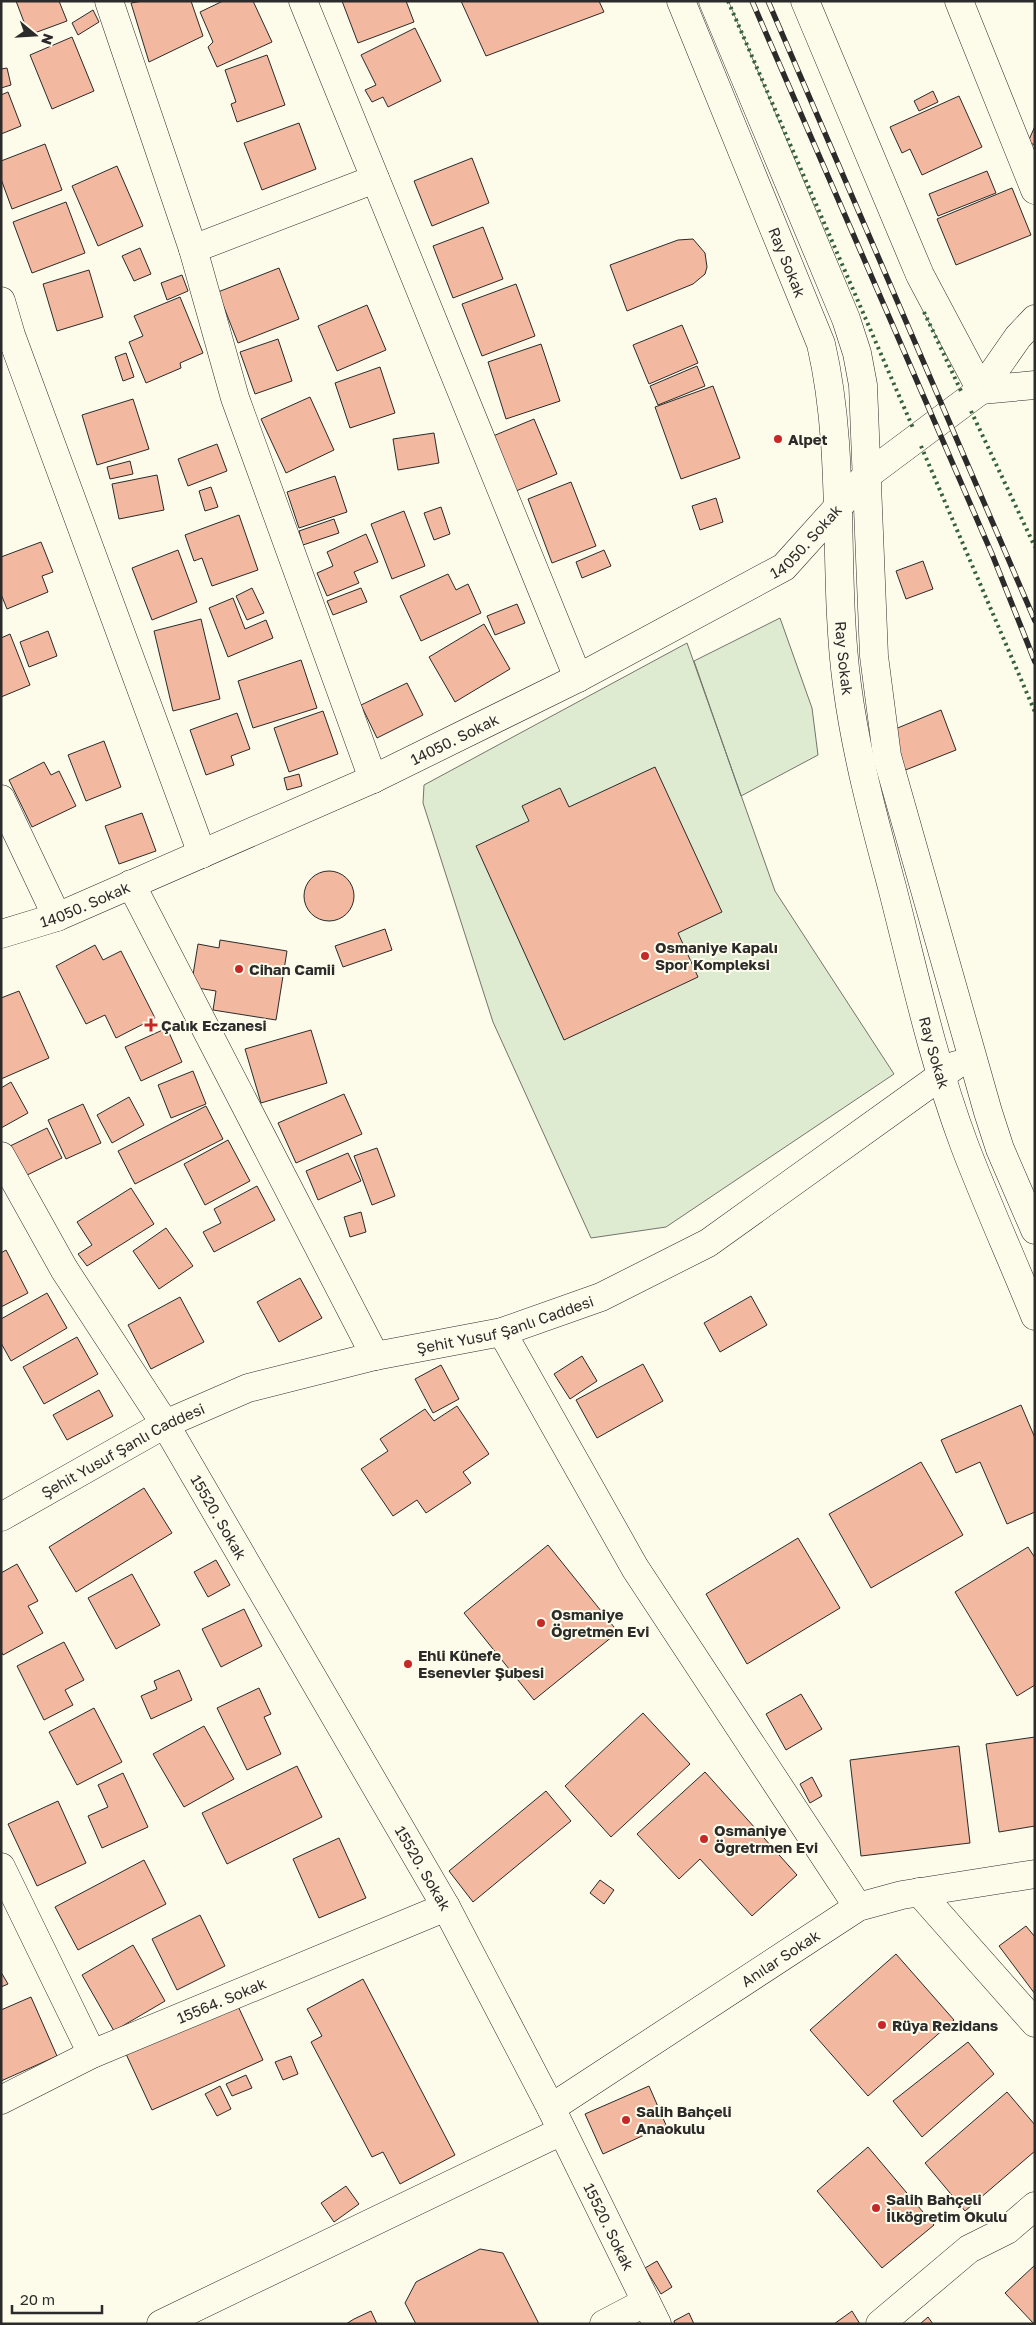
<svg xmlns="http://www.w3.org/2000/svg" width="1036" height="2325" viewBox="0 0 1036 2325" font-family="'Golos Text',sans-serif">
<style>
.green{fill:#deebd1;stroke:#74746e}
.building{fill:#f2b8a0;stroke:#2b2b2b}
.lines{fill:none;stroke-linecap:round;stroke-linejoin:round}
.street-casing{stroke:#2b2b2b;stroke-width:29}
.secondary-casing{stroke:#2b2b2b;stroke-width:29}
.street{stroke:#fdfbea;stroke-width:28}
.secondary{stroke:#fdfbea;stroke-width:28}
.rail-casing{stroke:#2b2b2b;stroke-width:5.5}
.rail{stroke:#fdfbea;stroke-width:4;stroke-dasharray:11;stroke-linecap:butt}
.hedge{stroke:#34623c;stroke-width:4;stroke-dasharray:2.5 4;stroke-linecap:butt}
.poi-dot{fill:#c62828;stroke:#fdfbea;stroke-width:2}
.labels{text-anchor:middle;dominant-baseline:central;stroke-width:4;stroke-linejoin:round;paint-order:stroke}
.street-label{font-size:15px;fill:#2b2b2b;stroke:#fdfbea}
.poi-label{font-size:15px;font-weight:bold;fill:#2b2b2b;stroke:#fdfbea;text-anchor:start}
</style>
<rect width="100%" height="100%" fill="#fdfbea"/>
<!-- green -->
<path class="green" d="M780 618 812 708 818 755 741 796 694 661Z
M687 643 775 891 894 1074 666 1227 591 1238 493 1022 423 803 424 785Z"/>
<!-- building -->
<path class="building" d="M16 1H59L67 21 29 35Z
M143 1H191L203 36 149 62 131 3Z
M223 1H253L272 42 217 67 208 47 213 42 200 12Z
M342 1H406L414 22 358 43Z
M461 1H599L604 12 486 56Z
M93 10 99 22 78 35 72 23Z
M415 28 441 81 388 107 383 97 372 102 365 90 376 85 361 55Z
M72 37 94 91 52 109 30 55Z
M267 55 285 105 237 122 231 104 236 102 225 70Z
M7 68 11 85 1 88V69Z
M933 91 938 102 919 111 914 101Z
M8 92 21 126 1 134V95Z
M959 96 982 147 922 175 910 149 902 153 890 127Z
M299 123 316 169 262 190 244 143Z
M1035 126V145L1028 142Z
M45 144 62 190 12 209 1 179V161Z
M472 158 489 203 432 226 414 181Z
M117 166 143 226 98 246 72 186Z
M987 171 996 193 938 216 929 194Z
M1012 188 1031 235 956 265 937 219Z
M66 202 85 253 32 273 13 222Z
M483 227 503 279 453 298 433 246Z
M693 239 705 253 707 267 705 274 693 284 627 311 610 265 678 240Z
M140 248 151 274 134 281 122 256Z
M279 268 299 319 238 343 218 292Z
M89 270 103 317 57 331 43 284Z
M182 275 188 291 167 300 161 283Z
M516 284 535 336 482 356 462 304Z
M180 297 203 353 180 363 181 368 146 383 129 342 143 336 134 316Z
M367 305 386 350 337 371 318 326Z
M682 325 698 363 649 384 633 345Z
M278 339 292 381 255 394 240 352Z
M541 344 560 401 506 419 488 362Z
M126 353 134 377 123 381 115 357Z
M697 366 705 386 658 405 650 386Z
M380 367 395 413 350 428 335 383Z
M713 386 740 458 681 479 655 407Z
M310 397 334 450 286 473 261 419Z
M133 399 149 449 97 465 82 415Z
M534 419 557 474 516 491 493 436Z
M434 433 439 463 398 470 393 439Z
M217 444 227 471 188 486 178 459Z
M130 461 133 474 110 479 107 467Z
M157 475 164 510 119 519 112 484Z
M335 476 347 512 299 528 287 492Z
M571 482 596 546 552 563 528 499Z
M211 487 218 507 205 511 199 491Z
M716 498 723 522 700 530 692 506Z
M441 507 450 534 434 540 424 513Z
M404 511 425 566 392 579 371 524Z
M239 515 258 570 212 586 202 558 194 561 185 535Z
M334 519 339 533 303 545 299 531Z
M366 534 378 562 354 572 359 583 327 596 317 573 333 566 327 552Z
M41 542 53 572 42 576 48 592 7 609 1 594V557Z
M178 550 197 602 152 620 132 568Z
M604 550 611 566 582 578 576 562Z
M923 561 933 589 906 599 896 571Z
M448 574 456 590 468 584 481 613 421 641 400 596Z
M252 588 264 613 247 620 236 596Z
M361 588 367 602 333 615 327 601Z
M233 598 245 629 266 620 273 638 228 657 209 608Z
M517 604 525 623 495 635 487 616Z
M201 619 220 699 173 711 154 631Z
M484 624 510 669 455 702 429 657Z
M48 631 57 656 29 667 20 642Z
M10 634 30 685 1 697V638Z
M301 660 317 708 253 728 238 681Z
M407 683 423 715 377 738 361 705Z
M941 710 956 750 903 771 888 732Z
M323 711 338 754 289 772 274 728Z
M237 713 250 749 231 756 234 765 206 775 190 730Z
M104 741 121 787 86 801 68 755Z
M44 762 51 775 59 771 76 806 32 827 9 780Z
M655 767 722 912 678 933 698 977 564 1040 476 846 529 821 522 806 560 788 569 807Z
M299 774 302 786 287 790 284 778Z
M142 813 156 851 119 864 105 826Z
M304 896a25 25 0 1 1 50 0a25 25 0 1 1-50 0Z
M385 929 392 950 343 967 335 946Z
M220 940 287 951 276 1020 213 1010 216 991 191 987 198 944 219 948Z
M95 945 103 960 121 951 155 1018 116 1038 105 1015 86 1024 56 966Z
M19 991 49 1058 1 1079V998Z
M167 1028 182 1062 141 1081 125 1047Z
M311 1030 327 1083 261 1103 245 1049Z
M193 1071 206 1104 171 1118 158 1085Z
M11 1082 28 1113 1 1128V1088Z
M344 1094 362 1134 296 1163 278 1123Z
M129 1097 144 1125 112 1143 97 1115Z
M83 1104 101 1143 66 1159 48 1120Z
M206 1106 223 1139 135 1184 118 1151Z
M47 1128 62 1158 21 1178 6 1148Z
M228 1140 250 1181 205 1205 184 1164Z
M377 1148 395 1196 372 1205 354 1156Z
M348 1153 361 1181 318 1200 306 1171Z
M257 1186 275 1220 214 1252 203 1232 221 1223 214 1209Z
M131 1188 154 1224 87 1266 78 1254 92 1245 77 1222Z
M361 1212 366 1232 350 1237 344 1217Z
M166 1228 193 1266 159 1289 133 1251Z
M6 1250 28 1293 1 1307V1253Z
M300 1278 322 1318 279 1342 257 1302Z
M47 1293 67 1328 11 1361 1 1343V1319Z
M751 1296 767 1325 720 1352 704 1323Z
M180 1297 204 1342 151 1369 128 1325Z
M77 1337 98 1374 44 1404 23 1367Z
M582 1356 597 1381 570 1399 554 1374Z
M643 1364 663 1401 597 1438 576 1400Z
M441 1365 459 1399 433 1413 415 1379Z
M99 1390 113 1416 67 1440 53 1415Z
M1021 1405 1035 1438V1512L1007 1524 980 1462 956 1473 941 1440Z
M457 1406 489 1454 463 1472 471 1483 426 1513 417 1500 393 1516 361 1469 388 1451 380 1439 425 1409 434 1421Z
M921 1462 963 1535 871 1588 829 1514Z
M144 1488 172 1533 76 1592 49 1547Z
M798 1538 840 1608 747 1664 706 1594Z
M548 1545 618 1632 534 1700 464 1613Z
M1028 1547 1035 1558V1685L1017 1696 955 1592Z
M216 1560 230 1585 208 1597 194 1572Z
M17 1564 38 1601 28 1606 43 1633 3 1655 1 1651V1573Z
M132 1574 160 1625 116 1649 88 1598Z
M244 1609 262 1646 221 1667 202 1629Z
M64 1642 84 1680 65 1690 73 1705 44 1720 17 1666Z
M179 1670 192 1700 151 1719 141 1696 157 1689 154 1681Z
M259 1688 271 1714 264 1717 281 1754 247 1770 217 1708Z
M801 1694 822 1729 786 1750 766 1714Z
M94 1708 122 1762 77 1785 49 1732Z
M643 1713 690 1764 611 1837 565 1786Z
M204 1726 234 1779 184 1807 153 1754Z
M1035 1737V1826L999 1832 986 1744Z
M959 1746 970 1843 861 1856 850 1760Z
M297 1766 322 1817 227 1864 202 1813Z
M705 1772 797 1875 752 1916 700 1859 679 1879 637 1834Z
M123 1773 148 1827 102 1848 88 1816 108 1807 98 1785Z
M812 1777 822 1796 810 1803 800 1784Z
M546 1791 571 1821 473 1902 449 1871Z
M58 1801 86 1863 37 1886 8 1824Z
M339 1838 366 1898 319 1918 293 1859Z
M144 1860 166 1904 78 1950 55 1907Z
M600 1880 614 1890 604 1904 590 1893Z
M200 1915 225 1966 177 1990 152 1939Z
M1026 1926 1035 1937V1994L999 1946Z
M133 1945 165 2001 114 2031 82 1975Z
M896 1954 954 2020 868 2096 810 2030Z
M1 1972 8 1984 1 1987Z
M363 1979 455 2155 400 2184 383 2152 372 2157 311 2042 322 2036 307 2009Z
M31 1997 57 2056 1 2081V2010Z
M237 2004 263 2060 152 2110 126 2054Z
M968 2042 994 2074 922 2137 893 2101Z
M291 2056 298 2074 283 2080 275 2062Z
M246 2075 252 2088 232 2096 226 2084Z
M220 2086 231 2109 217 2116 205 2094Z
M649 2086 666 2125 603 2154 585 2114Z
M1007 2092 1035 2125V2151L965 2211 925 2163Z
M868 2147 934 2225 882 2268 817 2191Z
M346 2186 359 2204 334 2222 321 2203Z
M480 2249 503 2253 539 2324H416L405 2303 416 2282Z
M657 2261 672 2287 661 2294 645 2268Z
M1035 2265V2324H1034L1005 2293Z
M371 2311 377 2324H346L354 2319Z
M852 2311 860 2324H834Z
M689 2313 694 2324H675L674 2321Z
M928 2317 933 2324H920Z"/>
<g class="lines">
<defs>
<g id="street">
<path d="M109 1 193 249 235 398 373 779"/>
<path d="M303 1 578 678"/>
<path d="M805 1 920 275 981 390"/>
<path d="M959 1 1035 190"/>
<path d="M193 249 375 179"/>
<path d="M1 301 11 335 202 854"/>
<path d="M981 390 1035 385"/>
<path d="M1 799 57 917"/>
<path d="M131 884 375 1356"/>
<path id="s1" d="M1 934 57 917 373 779 578 678 784 567 866 476 981 390 1018 337 1035 319"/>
<path id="s2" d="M1 1156 64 1269 165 1424 446 1907 551 2108 657 2324"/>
<path d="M502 1332 635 1568 858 1907"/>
<path d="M1 1867 92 2054"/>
<path d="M919 1892 1035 2023"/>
<path id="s3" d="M1 2100 92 2054 446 1907"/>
<path id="s4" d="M551 2108 858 1907 902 1895 1035 1874"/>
<path d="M161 2324 562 2131"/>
<path d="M604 2324 646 2302"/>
<path d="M880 2324 969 2249 1007 2230 1035 2206"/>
</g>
<g id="secondary">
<path id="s5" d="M681 1 821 344C847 456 832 572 847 685 856 754 874 820 892 887 914 973 933 1061 964 1144 986 1202 1012 1259 1035 1316"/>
<path d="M713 1 846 319 857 353 863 385 874 656 887 756 988 1112 1000 1149 1035 1230"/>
<path id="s6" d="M1 1517 165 1424 248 1388 375 1356 502 1332 601 1297 708 1243 956 1065"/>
</g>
</defs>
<!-- street casing -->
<use href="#street" class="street-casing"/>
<!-- secondary casing -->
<use href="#secondary" class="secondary-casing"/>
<!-- street -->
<use href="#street" class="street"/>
<!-- secondary -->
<use href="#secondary" class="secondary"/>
<defs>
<path id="rail" d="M752 1 992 554 1035 662
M768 1 1035 621"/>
</defs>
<!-- rail casing -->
<use href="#rail" class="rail-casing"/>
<!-- rail -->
<use href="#rail" class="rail"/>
<!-- hedge -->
<path class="hedge" d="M728 1 913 428
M924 312 961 391
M971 411 1035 547
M921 446 1035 712"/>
</g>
<!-- markers -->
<g class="poi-dot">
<circle cx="778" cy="439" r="5"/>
<circle cx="645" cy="956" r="5"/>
<circle cx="239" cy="969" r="5"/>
<path d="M148.5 1017.5h5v5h5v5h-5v5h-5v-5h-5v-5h5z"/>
<circle cx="541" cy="1623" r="5"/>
<circle cx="408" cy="1664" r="5"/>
<circle cx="704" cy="1839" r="5"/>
<circle cx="882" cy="2025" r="5"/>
<circle cx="626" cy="2120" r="5"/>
<circle cx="876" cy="2208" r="5"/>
</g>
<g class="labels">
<!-- street labels -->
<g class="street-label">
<text stroke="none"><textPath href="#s5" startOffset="282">Ray Sokak</textPath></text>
<text stroke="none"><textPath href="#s1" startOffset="899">14050. Sokak</textPath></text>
<text stroke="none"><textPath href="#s5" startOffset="686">Ray Sokak</textPath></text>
<text stroke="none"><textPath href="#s1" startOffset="494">14050. Sokak</textPath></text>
<text stroke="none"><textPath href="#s1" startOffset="89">14050. Sokak</textPath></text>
<text stroke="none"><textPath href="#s5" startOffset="1091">Ray Sokak</textPath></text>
<text stroke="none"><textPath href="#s6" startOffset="544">Şehit Yusuf Şanlı Caddesi</textPath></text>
<text stroke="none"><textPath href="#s6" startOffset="139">Şehit Yusuf Şanlı Caddesi</textPath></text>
<text stroke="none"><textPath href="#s2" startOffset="422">15520. Sokak</textPath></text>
<text stroke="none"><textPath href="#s2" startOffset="828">15520. Sokak</textPath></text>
<text stroke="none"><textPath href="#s4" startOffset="274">Anılar Sokak</textPath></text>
<text stroke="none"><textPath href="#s3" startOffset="242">15564. Sokak</textPath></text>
<text stroke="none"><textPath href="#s2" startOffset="1232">15520. Sokak</textPath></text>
</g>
<!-- poi labels -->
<g class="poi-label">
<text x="788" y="439">Alpet</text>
<text x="655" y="947">Osmaniye Kapalı<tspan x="655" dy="17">Spor Kompleksi</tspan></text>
<text x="249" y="969">Cihan Camii</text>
<text x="161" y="1025">Çalık Eczanesi</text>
<text x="551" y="1614">Osmaniye<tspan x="551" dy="17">Öğretmen Evi</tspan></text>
<text x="418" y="1655">Ehli Künefe<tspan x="418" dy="17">Esenevler Şubesi</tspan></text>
<text x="714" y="1830">Osmaniye<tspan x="714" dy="17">Öğretrmen Evi</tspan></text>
<text x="892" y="2025">Rüya Rezidans</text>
<text x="636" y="2111">Salih Bahçeli<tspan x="636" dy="17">Anaokulu</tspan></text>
<text x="886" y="2199">Salih Bahçeli<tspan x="886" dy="17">İlköğretim Okulu</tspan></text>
</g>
</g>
<!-- border -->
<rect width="1036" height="2325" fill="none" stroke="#2b2b2b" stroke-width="5"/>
<!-- north arrow -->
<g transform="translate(35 35) rotate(108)" stroke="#fdfbea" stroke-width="4" paint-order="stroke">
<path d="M0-4L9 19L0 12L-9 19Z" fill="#2b2b2b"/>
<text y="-8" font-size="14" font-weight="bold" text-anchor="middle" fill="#2b2b2b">N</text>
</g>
<!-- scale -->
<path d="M12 2305v8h90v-8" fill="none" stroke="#2b2b2b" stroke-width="2.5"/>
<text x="20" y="2305" font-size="15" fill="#2b2b2b" stroke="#fdfbea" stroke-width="4" paint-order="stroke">20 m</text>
</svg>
